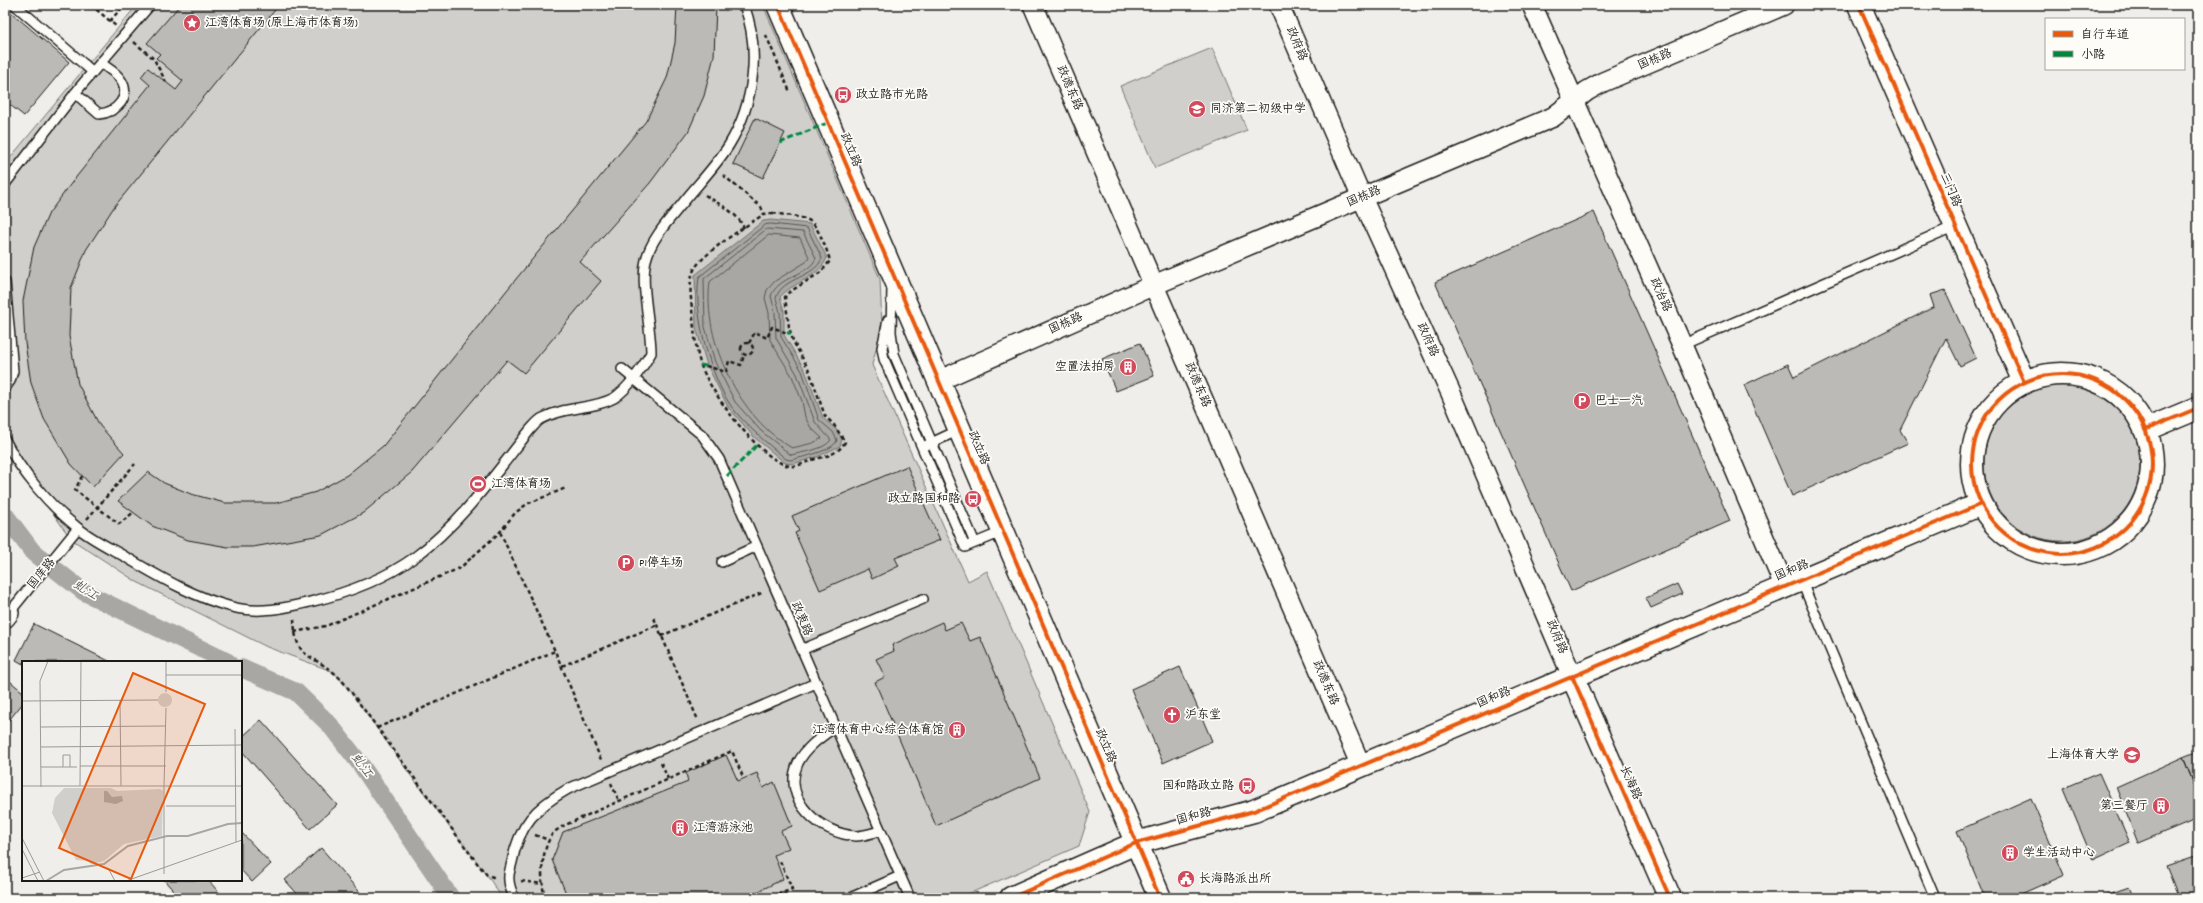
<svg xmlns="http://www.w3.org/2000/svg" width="2203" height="903" viewBox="0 0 2203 903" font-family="Dekko,'LXGW WenKai TC',sans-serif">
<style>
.green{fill:#d0cfcc;stroke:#767674}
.water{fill:#a8a7a3;stroke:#706f6d}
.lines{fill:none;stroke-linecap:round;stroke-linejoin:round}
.shore{stroke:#545452;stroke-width:1}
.canal{stroke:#a8a7a3;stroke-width:18}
.building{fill:#bbbab6;stroke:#1c1c1c}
.lane-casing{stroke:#1c1c1c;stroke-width:12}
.street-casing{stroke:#1c1c1c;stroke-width:22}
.secondary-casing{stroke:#1c1c1c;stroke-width:25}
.path{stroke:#1c1c1c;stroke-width:2.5;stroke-dasharray:4 3;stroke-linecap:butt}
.lane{stroke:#fdfcf7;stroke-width:9}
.street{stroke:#fdfcf7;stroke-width:19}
.secondary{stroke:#fdfcf7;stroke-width:22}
.quiet{stroke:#00873e;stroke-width:3;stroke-dasharray:6 3;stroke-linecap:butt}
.cycleway-casing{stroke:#fdfcf7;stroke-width:6}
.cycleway{stroke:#e8590c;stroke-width:4}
.labels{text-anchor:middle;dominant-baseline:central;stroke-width:3.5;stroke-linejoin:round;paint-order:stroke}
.poi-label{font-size:12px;fill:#1c1c1c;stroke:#fdfcf7;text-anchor:start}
.street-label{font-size:12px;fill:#1c1c1c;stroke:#fdfcf7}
.water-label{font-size:13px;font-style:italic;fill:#5b5b59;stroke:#fdfcf7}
.inset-river{fill:none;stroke:#a8a7a3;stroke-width:2}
.inset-road{fill:none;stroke:#9b9a98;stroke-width:1}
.view{fill:#e8590c;fill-opacity:0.15;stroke:#e8590c;stroke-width:2}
.inset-edge{fill:none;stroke:#1c1c1c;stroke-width:2}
</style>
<rect width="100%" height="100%" fill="#f0eeea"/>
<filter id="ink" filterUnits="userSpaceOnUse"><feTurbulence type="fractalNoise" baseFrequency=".025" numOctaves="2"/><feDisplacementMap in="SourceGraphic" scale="8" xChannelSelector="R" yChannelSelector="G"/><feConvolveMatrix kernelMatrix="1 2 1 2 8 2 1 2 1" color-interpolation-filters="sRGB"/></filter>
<g filter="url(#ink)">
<!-- green -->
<path class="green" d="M137 5H763L880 279 882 326 872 365 968 581 987 571 1090 812 1079 846 959 898H502L487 875 411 776 354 696 334 672 267 647 137 582 71 539 5 445V164Z
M1212 48 1247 130 1155 168 1120 86Z
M1984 463a78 78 0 1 1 156 0a78 78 0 1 1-156 0Z"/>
<!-- water -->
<path class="water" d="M771 220 810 224 827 258C818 279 794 281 780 297L784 311V335L805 370 823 418 836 429 842 439 840 446 817 457 792 464 785 463 754 437 728 407 707 365 696 328 695 275 763 221Z"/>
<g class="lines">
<!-- shore -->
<path class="shore" d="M771 224 807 228 822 258C815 278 782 277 776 298L780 312 781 337 802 371 819 420 833 432 837 440C834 451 802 457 791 460L786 459C767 443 746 426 731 406 710 375 693 314 699 277L765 225Z
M767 229 803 232 816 258C810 275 778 276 771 296L775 312 776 338 797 374 815 422 831 440C824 450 803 452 791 455L761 431 735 402 715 362 705 327 704 279Z
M769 235 800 238 809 257 806 262 775 281 767 290 765 298 769 313 770 340 792 376 802 401 805 417 811 428 822 438 813 443 792 448C740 419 702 341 710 282Z"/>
<!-- canal -->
<path class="canal" d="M5 515 32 551 84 592 228 662
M241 668 296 692 330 725 361 765 451 898"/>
</g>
<!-- building -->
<path class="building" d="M180 5H279L114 207 86 250 71 288 69 336 78 384 100 426 124 453 93 487 71 464 44 419 31 383 25 343 23 301 34 247 49 213 73 181 150 85 141 77 148 68 176 90 183 81 156 58 160 54 147 43Z
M677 5H716L714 56 704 96 688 132 650 183 580 262 601 281 524 373 507 360 412 472 363 513 321 535 253 547H228L188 540 152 526 118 501 148 472 164 483 191 494 225 503H276L316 492 347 475 383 446 507 290 646 121 667 78 675 43Z
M5 7 69 62 24 116 5 101Z
M755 118 785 133 763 178 733 164Z
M1594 212 1730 521 1571 591 1435 282Z
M1945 290 1976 358 1960 366 1946 338 1900 430 1908 443 1792 496 1744 385 1788 364 1794 377 1934 307 1930 295Z
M1140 343 1154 376 1116 391 1102 359Z
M907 466 940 540 895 558 899 566 872 579 868 569 820 590 795 533 799 531 792 516Z
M1677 584 1682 594 1651 608 1646 598Z
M942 622 945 630 961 623 970 641 980 637 1040 778 936 826 875 682 885 677 876 659 894 651 892 645Z
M34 624 111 662H23V664L16 660Z
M1180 667 1212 741 1163 763 1131 689Z
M5 677 23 692V703L5 725Z
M261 720 337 805 310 829 241 750V738Z
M2198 751V794L2183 757Z
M726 755 738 781 757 773 763 788 774 782 792 826 781 831 789 848 774 855 783 879 745 898H738L736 893 724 898H568L552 860 563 832 688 782 686 773Z
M2183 757 2198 794V818L2138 843 2116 787Z
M2099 773 2130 843 2093 860 2063 788Z
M2031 798 2064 875 2012 898H1985L1957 831Z
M241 832 271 864 252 882 241 870Z
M321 848 365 898H301L285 880Z
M2198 855V898H2179L2166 866Z
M164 880H208L224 898H180Z
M2129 887 2134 898H2097Z"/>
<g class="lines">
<defs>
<path id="lane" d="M15 5 93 72
M75 93 99 114C116 113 133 96 120 79 116 72 107 68 101 63
M5 184 80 87 150 5
M5 282 13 371 10 381 5 388
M892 288 891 332 894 354 975 543
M888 320 882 348 884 359 965 547 1002 532
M1682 345 1955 226
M622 369 702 435 719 459 910 898
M5 440C21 472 50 506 78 528 93 540 112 549 129 559 161 578 196 598 232 607 258 614 286 608 310 602 347 593 385 579 415 557 461 523 495 474 530 430 534 426 538 420 543 418 565 406 592 410 614 398 628 389 643 367 651 353 651 326 640 284 646 260 651 239 669 220 682 204 697 185 716 166 729 145 754 104 761 50 744 5
M927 445 959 430
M722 562 757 546
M1801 580 1935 898
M9 613 78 528
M801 650 923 599
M835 727C821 737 806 747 798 763 781 800 821 834 856 836 863 836 872 833 880 831
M514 898C512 892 509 886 509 880 508 874 511 867 512 862 519 825 536 807 568 789L816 683
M850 898 900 876"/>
<path id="street" d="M1033 5 1361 766
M1279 5 1362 198 1450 391 1572 676
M1532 5 1682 345 1784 585
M938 381 1154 285 1553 117 1587 91 1603 82 1784 5
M5 618 9 613"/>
<path id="secondary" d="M778 5 1160 898
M1859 5 2024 382
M1972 464a90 90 0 1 1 180 0a90 90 0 1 1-180 0Z
M2145 430 2198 408
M1572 676 1670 898
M1011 898 1136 843 1254 811 1981 504"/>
</defs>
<!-- lane casing -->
<use href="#lane" class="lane-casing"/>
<!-- street casing -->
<use href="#street" class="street-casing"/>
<!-- secondary casing -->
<use href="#secondary" class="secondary-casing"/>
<!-- path -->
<path class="path" d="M91 5 117 27
M110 21 124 5
M766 35 790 92
M134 42 154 59 166 82
M723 175 761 207 764 214
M705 195C720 205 736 211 744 228
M773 213C784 215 797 216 808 220 817 223 828 252 830 261L821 272 788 293 785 297 789 327 793 341 809 370 825 416 834 425 845 442C838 454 827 456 815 459 808 461 796 468 789 466 760 460 709 391 700 363 695 346 694 327 692 309 691 296 688 280 695 268 707 250 745 227 764 214Z
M741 349a6 6 0 1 1 12 0a6 6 0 1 1-12 0Z
M749 343 755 332 767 338 772 327 787 333
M706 366 726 372 729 361 741 365 744 355
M82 476 75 490 119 524 134 512
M87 519 135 464
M500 532 555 651 602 762
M654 618 698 720
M294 619C296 659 306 651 333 672 341 678 348 688 354 696L477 863 487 875 496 878
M294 632 326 626 460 568 500 532 515 513 527 504 566 488
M661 636 764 592
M562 666 657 625
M377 728 555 651
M661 763 668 779
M611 783 619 801
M535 835 549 840
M521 881 543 884
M545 898C540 879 541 854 551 836 553 832 559 829 563 826L732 751 743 777
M771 898 792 889 780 861"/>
<!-- lane -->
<use href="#lane" class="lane"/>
<!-- street -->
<use href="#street" class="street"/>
<!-- secondary -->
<use href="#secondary" class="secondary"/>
<!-- quiet -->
<path class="quiet" d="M780 143 827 123
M787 333H791
M700 365 706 366
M727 476 757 445"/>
<defs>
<path id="cycleway" d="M778 5 1160 898
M1859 5 2024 382
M1972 464a90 90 0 1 1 180 0a90 90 0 1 1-180 0Z
M2145 430 2198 408
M1572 676 1670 898
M1011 898 1136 843 1254 811 1981 504"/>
</defs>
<!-- cycleway casing -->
<use href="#cycleway" class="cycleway-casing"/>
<!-- cycleway -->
<use href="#cycleway" class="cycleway"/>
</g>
</g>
<!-- icons -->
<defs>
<symbol id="sight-disc" viewBox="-11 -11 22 22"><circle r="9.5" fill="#d1495b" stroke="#fdfcf7"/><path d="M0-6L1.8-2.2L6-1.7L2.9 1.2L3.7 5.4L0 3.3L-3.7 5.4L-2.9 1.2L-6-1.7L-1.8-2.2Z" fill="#fff"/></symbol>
<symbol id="bus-disc" viewBox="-11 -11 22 22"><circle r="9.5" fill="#d1495b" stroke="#fdfcf7"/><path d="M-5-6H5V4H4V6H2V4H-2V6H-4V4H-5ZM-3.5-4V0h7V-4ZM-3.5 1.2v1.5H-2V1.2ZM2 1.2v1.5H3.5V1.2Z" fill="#fff"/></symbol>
<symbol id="school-disc" viewBox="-11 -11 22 22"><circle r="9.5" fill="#d1495b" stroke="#fdfcf7"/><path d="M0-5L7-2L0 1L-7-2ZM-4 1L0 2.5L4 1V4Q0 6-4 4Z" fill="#fff"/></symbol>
<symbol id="building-disc" viewBox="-11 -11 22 22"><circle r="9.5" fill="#d1495b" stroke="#fdfcf7"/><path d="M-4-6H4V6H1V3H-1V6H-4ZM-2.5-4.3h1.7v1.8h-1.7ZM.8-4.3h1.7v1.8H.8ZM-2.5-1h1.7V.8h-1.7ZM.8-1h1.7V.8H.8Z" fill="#fff"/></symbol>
<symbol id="parking-disc" viewBox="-11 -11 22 22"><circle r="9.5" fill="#d1495b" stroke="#fdfcf7"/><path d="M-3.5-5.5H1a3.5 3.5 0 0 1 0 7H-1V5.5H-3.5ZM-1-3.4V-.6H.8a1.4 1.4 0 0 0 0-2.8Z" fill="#fff"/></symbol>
<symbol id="stadium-disc" viewBox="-11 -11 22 22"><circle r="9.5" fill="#d1495b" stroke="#fdfcf7"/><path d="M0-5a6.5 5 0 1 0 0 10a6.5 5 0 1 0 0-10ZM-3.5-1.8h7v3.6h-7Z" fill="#fff"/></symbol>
<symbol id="church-disc" viewBox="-11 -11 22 22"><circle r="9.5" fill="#d1495b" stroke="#fdfcf7"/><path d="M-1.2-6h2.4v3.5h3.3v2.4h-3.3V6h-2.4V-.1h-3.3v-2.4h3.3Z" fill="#fff"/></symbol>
<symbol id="university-disc" viewBox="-11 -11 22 22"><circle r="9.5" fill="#d1495b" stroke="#fdfcf7"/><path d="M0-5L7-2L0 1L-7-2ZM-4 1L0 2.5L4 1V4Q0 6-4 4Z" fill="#fff"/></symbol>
<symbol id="civic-disc" viewBox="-11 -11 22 22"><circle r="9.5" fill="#d1495b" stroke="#fdfcf7"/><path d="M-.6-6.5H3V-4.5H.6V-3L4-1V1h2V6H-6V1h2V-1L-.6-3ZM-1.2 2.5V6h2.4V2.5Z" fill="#fff"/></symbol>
</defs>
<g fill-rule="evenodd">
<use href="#sight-disc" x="182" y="13" width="20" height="20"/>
<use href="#bus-disc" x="833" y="85" width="20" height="20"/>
<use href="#school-disc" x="1187" y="99" width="20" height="20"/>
<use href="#building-disc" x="1118" y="357" width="20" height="20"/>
<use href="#parking-disc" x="1572" y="391" width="20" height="20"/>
<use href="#stadium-disc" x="468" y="474" width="20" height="20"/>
<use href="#bus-disc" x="963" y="489" width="20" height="20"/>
<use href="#parking-disc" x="616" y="553" width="20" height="20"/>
<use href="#church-disc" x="1162" y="705" width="20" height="20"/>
<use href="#building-disc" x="947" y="720" width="20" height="20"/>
<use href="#university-disc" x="2122" y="745" width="20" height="20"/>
<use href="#bus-disc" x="1237" y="776" width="20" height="20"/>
<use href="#building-disc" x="2151" y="796" width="20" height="20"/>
<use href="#building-disc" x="670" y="818" width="20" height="20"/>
<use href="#building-disc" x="2000" y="843" width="20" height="20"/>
<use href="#civic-disc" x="1176" y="869" width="20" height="20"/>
</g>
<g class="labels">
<!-- poi labels -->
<g class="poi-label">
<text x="205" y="23">江湾体育场 (原上海市体育场)</text>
<text x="856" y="95">政立路市光路</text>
<text x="1210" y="109">同济第二初级中学</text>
<text x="1115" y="367" text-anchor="end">空置法拍房</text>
<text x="1595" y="401">巴士一汽</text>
<text x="491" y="484">江湾体育场</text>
<text x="960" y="499" text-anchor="end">政立路国和路</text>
<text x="639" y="563">P1停车场</text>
<text x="1185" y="715">沪东堂</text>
<text x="944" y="730" text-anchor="end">江湾体育中心综合体育馆</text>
<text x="2119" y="755" text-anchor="end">上海体育大学</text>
<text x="1234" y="786" text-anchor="end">国和路政立路</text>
<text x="2148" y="806" text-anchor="end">第三餐厅</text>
<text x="693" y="828">江湾游泳池</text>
<text x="2023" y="853">学生活动中心</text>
<text x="1199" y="879">长海路派出所</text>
</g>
<!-- street labels -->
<g class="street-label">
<text transform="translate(1296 44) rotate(67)">政府路</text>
<text transform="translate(1655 60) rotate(-23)">国栋路</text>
<text transform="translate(1069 88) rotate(67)">政德东路</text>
<text transform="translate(850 150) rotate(67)">政立路</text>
<text transform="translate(1950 190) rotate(67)">三门路</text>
<text transform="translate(1364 197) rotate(-23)">国栋路</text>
<text transform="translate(1660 295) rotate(66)">政治路</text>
<text transform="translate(1066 324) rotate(-24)">国栋路</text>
<text transform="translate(1427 340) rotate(66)">政府路</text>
<text transform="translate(1197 385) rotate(67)">政德东路</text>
<text transform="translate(978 448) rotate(67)">政立路</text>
<text transform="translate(1792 571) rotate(-23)">国和路</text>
<text transform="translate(42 574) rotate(-51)">国庠路</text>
<text transform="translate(801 619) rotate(67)">政衷路</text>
<text transform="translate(1556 637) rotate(67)">政府路</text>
<text transform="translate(1325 683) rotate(67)">政德东路</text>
<text transform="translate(1494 698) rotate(-23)">国和路</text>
<text transform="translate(1105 746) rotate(67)">政立路</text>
<text transform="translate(1630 783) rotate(66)">长海路</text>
<text transform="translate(1194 817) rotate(-15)">国和路</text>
</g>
<!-- water labels -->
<g class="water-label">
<text transform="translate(85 591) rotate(32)">虬江</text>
<text transform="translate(361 766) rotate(54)">虬江</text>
</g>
</g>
<!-- overview -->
<g transform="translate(22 661)">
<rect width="220" height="220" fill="#f0eeea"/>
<path d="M136 39a7 7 0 1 1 14 0a7 7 0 1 1-14 0ZM42 127H89L95 130 138 128 141 130 140 175 102 183 82 200 69 203 66 200 54 199 30 152 33 137Z" fill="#d0cfcc"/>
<path d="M82 130H85L90 136 100 135 101 140 94 143 82 141Z" fill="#a8a7a3"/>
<path class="inset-river" d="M24 220 42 209 82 203 106 185 145 175H166L206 163 220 162"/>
<path class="inset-road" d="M144 14H220M144 31V0M0 40 136 39M98 40 99 125M19 66 144 65M213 68 214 181M19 86 220 84M58 105H144M19 106H55M41 106V94H48V106M0 125H142L144 47M58 125 59 0M19 126 18 20 26 0M144 145H213M0 177 22 220M0 188 16 220M86 207 93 220M142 213V125H220M0 217 18 211M104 220 220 179"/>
<path class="view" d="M111 12 183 43 109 218 37 187Z"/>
<rect width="220" height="220" class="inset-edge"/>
</g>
<!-- margin -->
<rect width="2203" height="903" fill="none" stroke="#fdfcf7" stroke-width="20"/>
<rect x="10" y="10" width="2183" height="883" fill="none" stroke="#1c1c1c" stroke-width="1.5" filter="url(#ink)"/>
<!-- legend -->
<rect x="2045" y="18" width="140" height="52" fill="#fdfcf7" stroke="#a3a29f"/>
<rect x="2053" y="31" width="20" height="6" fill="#e8590c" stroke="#a3a29f"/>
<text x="2081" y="38" font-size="12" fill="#1c1c1c">自行车道</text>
<rect x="2053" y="51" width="20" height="6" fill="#00873e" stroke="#a3a29f"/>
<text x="2081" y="58" font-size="12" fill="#1c1c1c">小路</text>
</svg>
